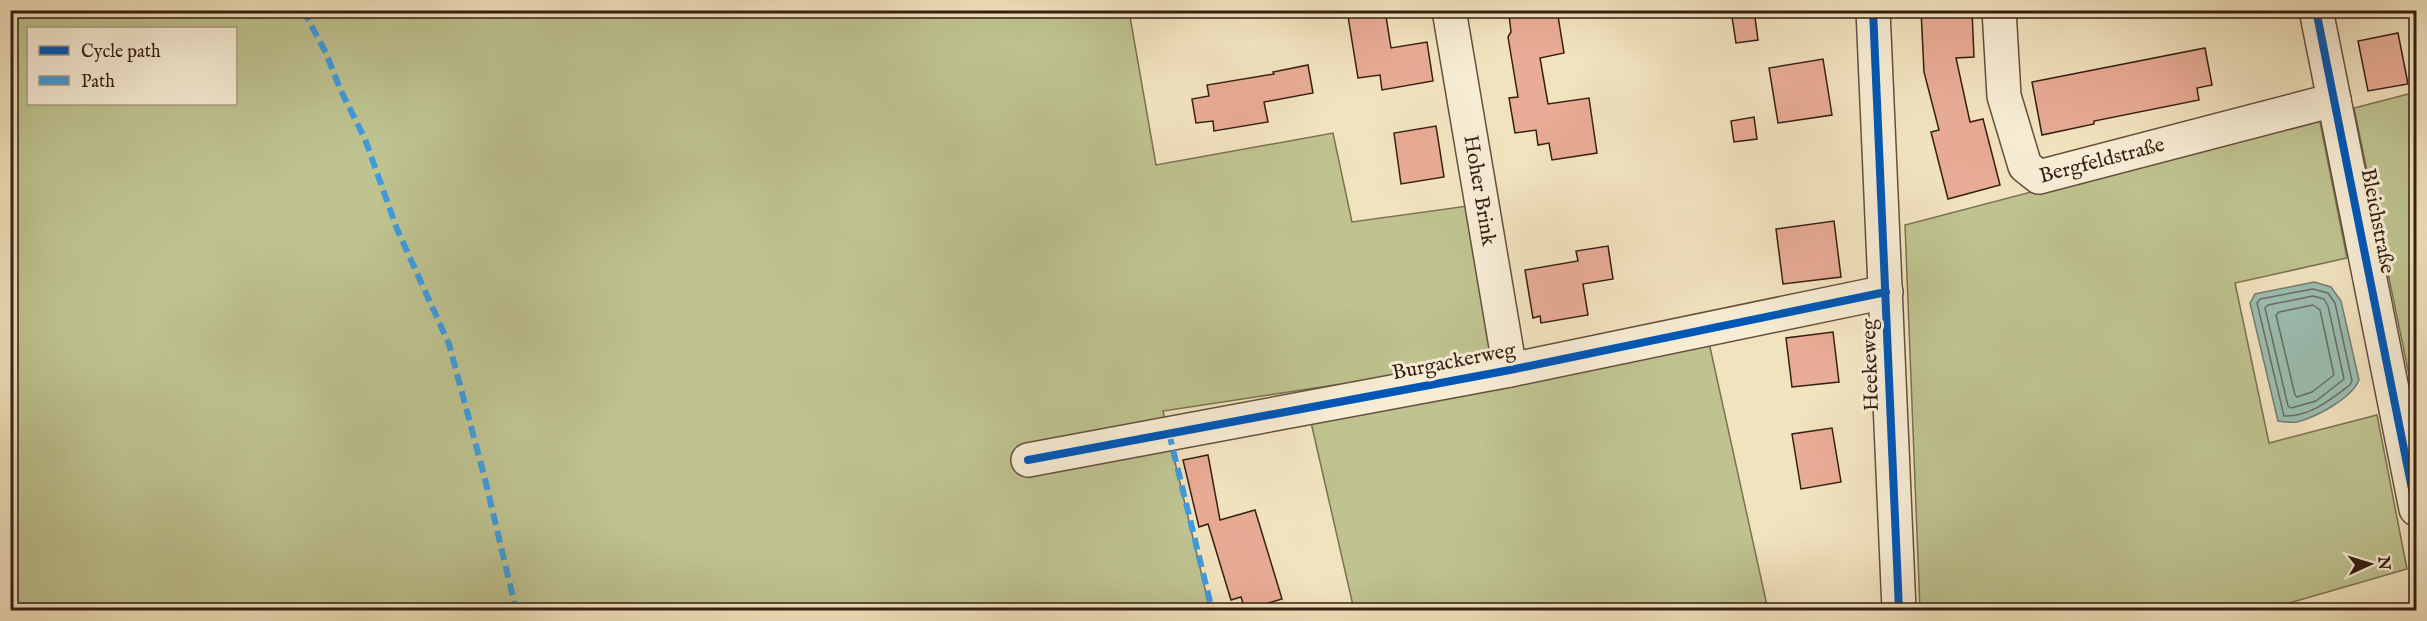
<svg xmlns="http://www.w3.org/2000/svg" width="2427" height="621" viewBox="0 0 2427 621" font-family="'IM FELL English',serif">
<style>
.green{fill:#bec390;stroke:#7a7150;stroke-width:1.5;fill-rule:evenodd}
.water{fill:#9bbeb2;stroke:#727e72;stroke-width:1.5}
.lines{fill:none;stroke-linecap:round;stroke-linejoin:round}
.shore{stroke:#686e62;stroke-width:1.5}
.building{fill:#e9ac96;stroke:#351f11;stroke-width:1.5}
.minor-casing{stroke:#64503c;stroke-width:36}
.minor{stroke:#f7edd5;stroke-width:33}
.quiet{stroke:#3e9bde;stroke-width:6;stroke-dasharray:12 6;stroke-linecap:butt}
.cycleway-casing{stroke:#f7edd5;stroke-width:11}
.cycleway{stroke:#0057b8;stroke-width:8}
.labels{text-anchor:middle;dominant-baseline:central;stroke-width:6;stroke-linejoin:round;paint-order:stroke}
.street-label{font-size:21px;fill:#351f11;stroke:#f7edd5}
</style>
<rect width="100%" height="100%" fill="#f2e3bf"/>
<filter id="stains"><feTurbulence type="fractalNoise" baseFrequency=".00333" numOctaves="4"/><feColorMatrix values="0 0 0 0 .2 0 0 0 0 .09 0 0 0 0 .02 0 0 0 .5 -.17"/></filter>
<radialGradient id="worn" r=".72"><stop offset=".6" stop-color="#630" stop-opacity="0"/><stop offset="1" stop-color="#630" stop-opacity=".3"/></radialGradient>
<!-- green -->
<path class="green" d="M10 11H1129L1156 165 1333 133 1352 222 1475 205 1501 360 1163 411 1210 610H11ZM28 28H236V104H28Z
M2416 92V409L2354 108Z
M2319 117 2347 258 2235 283 2269 443 2377 415 2407 569 2279 606 2280 610H1920L1905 225Z
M1708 338 1768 610H1354L1310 418Z"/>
<!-- water -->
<path class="water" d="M2314 282 2331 287 2341 301 2359 380C2351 399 2316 417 2297 422 2291 423 2284 422 2278 421L2250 303 2255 294Z"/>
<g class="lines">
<!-- shore -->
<path class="shore" d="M2313 289 2328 293 2335 303 2352 381 2350 385C2330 400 2310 417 2284 416L2257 303 2260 299Z
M2313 296 2324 299 2328 306 2344 379 2316 401 2291 408 2288 406 2265 308 2268 305Z
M2313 305 2320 310 2334 375 2312 392 2297 397 2295 395 2276 315 2279 312Z"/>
</g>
<!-- building -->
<path class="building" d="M1347 10H1385L1391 48 1427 42 1433 81 1382 90 1380 75 1358 78Z
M1529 10H1557L1564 53 1540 58 1548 104 1589 98 1597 153 1552 160 1549 143 1538 145 1536 130 1515 133 1509 98 1518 97 1508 37 1511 32 1509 15Z
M1731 10H1754L1758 40 1736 43Z
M1921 10H1972L1974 57 1956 58 1970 122 1983 119 2000 185 1948 199 1931 132 1939 130 1924 72Z
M2398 33 2408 84 2368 91 2358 41Z
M2205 48 2212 85 2197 88 2199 100 2094 121V124L2042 135 2032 82Z
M1823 59 1832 115 1778 123 1769 68Z
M1308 65 1313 93 1264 102 1268 122 1214 131 1213 121 1196 123 1192 99 1209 96 1207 85 1274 74 1273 72Z
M1754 117 1757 139 1734 142 1731 121Z
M1436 126 1444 177 1401 184 1394 133Z
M1834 221 1841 277 1783 284 1776 229Z
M1608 246 1613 279 1583 284 1588 315 1541 323 1540 316 1533 318 1525 270 1578 261 1576 251Z
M1833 332 1839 382 1792 387 1786 338Z
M1832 428 1841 482 1801 489 1792 434Z
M1208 455 1220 520 1255 510 1282 599 1245 610 1241 597 1231 600 1208 524 1199 527 1183 460Z"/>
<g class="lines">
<defs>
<g id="minor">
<path id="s1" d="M1449 10 1510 370"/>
<path d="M1873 10 1899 610"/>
<path id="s2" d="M1999 10 2004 96 2025 166 2039 177 2334 100"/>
<path d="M2316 10 2416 509"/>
<path d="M1028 460 1510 370 1886 292"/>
</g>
</defs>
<!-- minor casing -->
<use href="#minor" class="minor-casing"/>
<!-- minor -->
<use href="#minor" class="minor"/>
<!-- quiet -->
<path class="quiet" d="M303 10 326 53 341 91 365 139 397 229 449 344 485 479 516 610
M1169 433 1212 610"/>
<defs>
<path id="cycleway" d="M1873 10 1899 610
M2316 10 2416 509
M1028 460 1510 370 1886 292"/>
</defs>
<!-- cycleway casing -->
<use href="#cycleway" class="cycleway-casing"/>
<!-- cycleway -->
<use href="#cycleway" class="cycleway"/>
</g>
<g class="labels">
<!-- street labels -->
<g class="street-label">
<text stroke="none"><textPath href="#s2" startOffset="242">Bergfeldstraße</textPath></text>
<text stroke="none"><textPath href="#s1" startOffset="183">Hoher Brink</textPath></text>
<text transform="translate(2377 221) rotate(79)">Bleichstraße</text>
<text transform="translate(1454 362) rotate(-11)">Burgackerweg</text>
<text transform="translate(1871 365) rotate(-92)">Heekeweg</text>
</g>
</g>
<!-- margin -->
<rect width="2427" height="621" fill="none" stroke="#f2e3bf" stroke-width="36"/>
<rect x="12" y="12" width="2403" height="597" fill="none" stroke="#351f11" stroke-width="3"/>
<rect x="18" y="18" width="2391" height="585" fill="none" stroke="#351f11" stroke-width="1.5"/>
<!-- legend -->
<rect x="27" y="27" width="210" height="78" fill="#f7edd5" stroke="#a99b87" stroke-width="1.5"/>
<rect x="39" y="46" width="30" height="9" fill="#0057b8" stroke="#a99b87" stroke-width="1.5"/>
<text x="81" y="57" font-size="18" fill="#351f11">Cycle path</text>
<rect x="39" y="76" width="30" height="9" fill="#3e9bde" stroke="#a99b87" stroke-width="1.5"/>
<text x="81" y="87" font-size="18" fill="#351f11">Path</text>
<!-- north arrow -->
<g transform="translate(2370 564) rotate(86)" stroke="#f7edd5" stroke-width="4.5" paint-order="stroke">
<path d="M0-4.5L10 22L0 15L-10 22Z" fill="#351f11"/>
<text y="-9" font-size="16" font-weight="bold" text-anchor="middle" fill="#351f11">N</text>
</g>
<rect width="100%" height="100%" filter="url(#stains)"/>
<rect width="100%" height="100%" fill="url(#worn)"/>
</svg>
